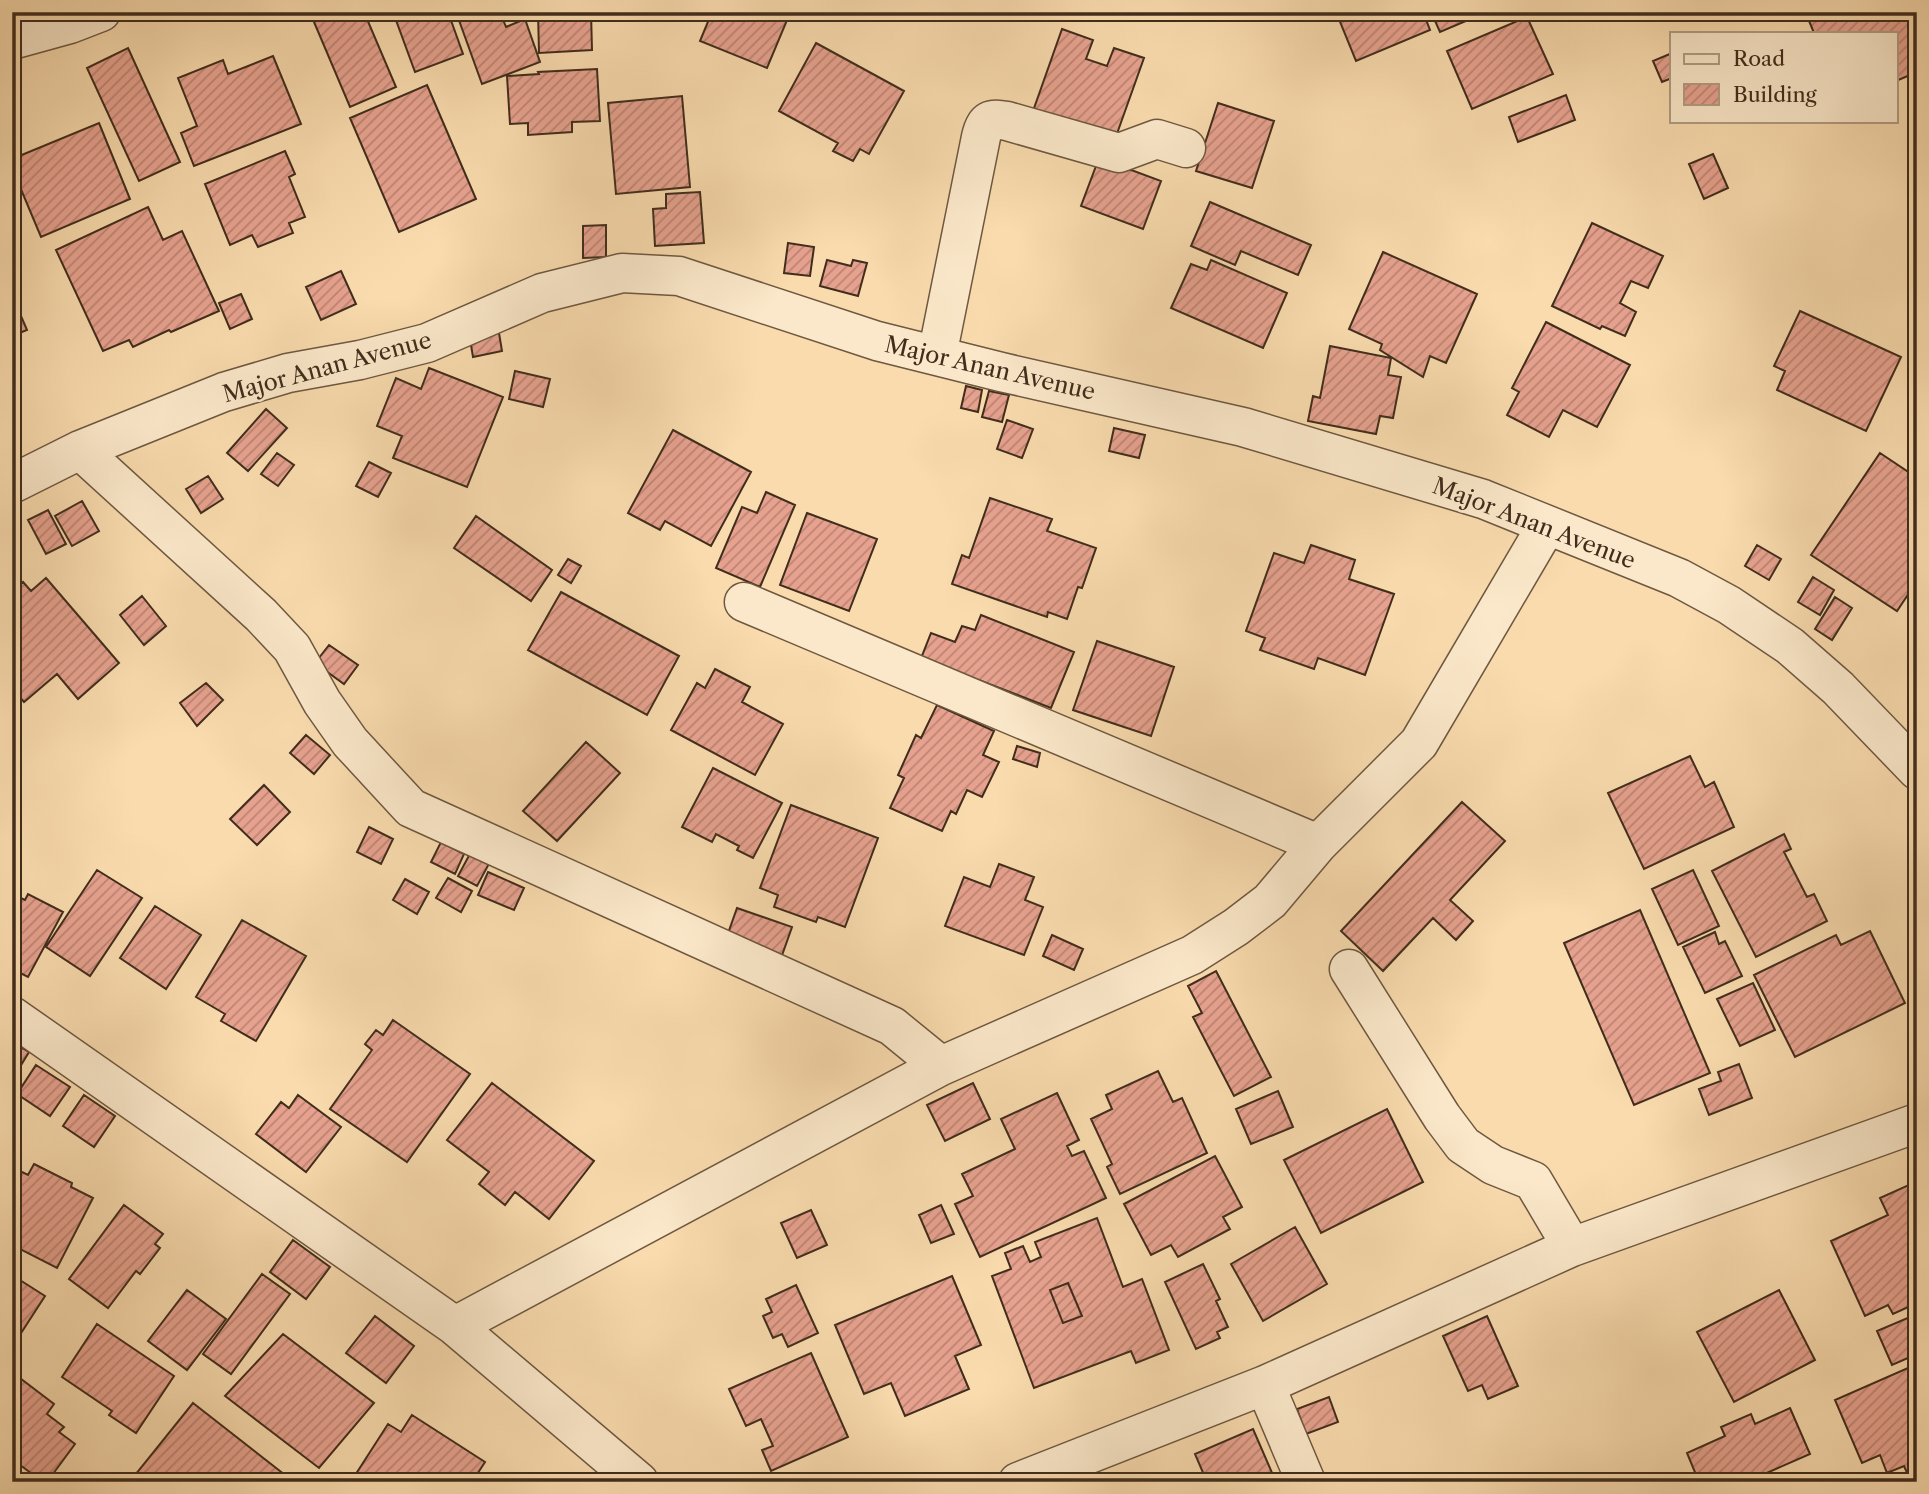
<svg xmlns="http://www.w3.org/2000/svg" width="1929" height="1494" viewBox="0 0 1929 1494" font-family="'Libre Caslon Text',serif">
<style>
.building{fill:url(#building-hatch);stroke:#402d1c;stroke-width:2;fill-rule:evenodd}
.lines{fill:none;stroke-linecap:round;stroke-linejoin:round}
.minor-casing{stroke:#6e5840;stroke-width:41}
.minor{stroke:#fbe8ca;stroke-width:38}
.labels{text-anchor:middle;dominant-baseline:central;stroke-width:5;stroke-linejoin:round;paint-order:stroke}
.street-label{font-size:23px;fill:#402d1c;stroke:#fbe8ca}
</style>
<defs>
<pattern id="building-hatch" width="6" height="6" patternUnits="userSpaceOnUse" patternTransform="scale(1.75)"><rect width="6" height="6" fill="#e7a28f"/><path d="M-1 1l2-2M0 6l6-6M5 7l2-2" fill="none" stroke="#bd8474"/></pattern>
</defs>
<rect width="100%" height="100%" fill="#f9dbae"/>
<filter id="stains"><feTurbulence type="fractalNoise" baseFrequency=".00286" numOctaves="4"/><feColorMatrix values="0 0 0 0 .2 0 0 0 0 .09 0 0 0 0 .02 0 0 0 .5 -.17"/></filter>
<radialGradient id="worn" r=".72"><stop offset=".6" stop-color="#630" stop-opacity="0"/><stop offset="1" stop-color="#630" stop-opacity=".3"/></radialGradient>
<!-- building -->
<path class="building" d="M338 12H364L396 87 350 107 314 22Z
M393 12H448L463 54 415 72Z
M456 12H500L506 27 525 19 540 62 482 84Z
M538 12H591L592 50 539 53Z
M712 12 790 13 767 68 700 41Z
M1336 12H1423L1430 30 1356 61Z
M1431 12H1487L1440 32Z
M1815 12H1917V72L1896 81V33H1814L1807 16Z
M1527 17 1553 74 1472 109 1447 51Z
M1062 29 1093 40 1086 59 1107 66 1114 48 1144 58 1114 142 1032 114Z
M816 43 904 91 869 154 860 149 853 161 833 151 838 143 779 111Z
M128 48 180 162 139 181 87 68Z
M1672 53V78L1662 82 1653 61Z
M273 56 301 124 194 166 181 133 197 126 178 78 223 60 228 74Z
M597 69 600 121 572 122V132L528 135V123L510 124 507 76 539 74 538 72Z
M427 85 476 199 399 232 350 118Z
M1566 95 1575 120 1518 142 1509 117Z
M682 96 690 187 616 194 608 103Z
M1218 103 1274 121 1252 188 1196 171Z
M99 123 130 199 41 237 12 168V159Z
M285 151 295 174 289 177 305 217 289 223 293 233 258 247 252 235 230 245 205 184Z
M1713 154 1728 188 1704 199 1689 164Z
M1099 158 1161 181 1143 229 1081 206Z
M700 192 704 243 655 246 653 209 666 208V194Z
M1210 202 1311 245 1298 275 1241 251 1235 265 1191 246Z
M148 207 163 240 182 231 219 311 171 332 169 330 133 347 129 340 103 351 56 250Z
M1592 223 1663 256 1648 288 1631 281 1620 303 1636 312 1625 336 1602 326 1600 329 1552 306Z
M606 225V257L583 258V226Z
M788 243 814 247 810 276 784 273Z
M1383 252 1477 294 1446 363 1430 356 1423 377 1380 350 1382 344 1349 329Z
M827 260 851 266 853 260 867 263 858 296 820 286Z
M1211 260 1287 293 1263 348 1171 308 1191 264 1207 270Z
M341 271 356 304 321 320 306 287Z
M241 294 252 319 230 329 219 303Z
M12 295 27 330 12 336Z
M1800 311 1901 357 1866 431 1777 390 1785 371 1774 366Z
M1546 322 1630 365 1597 427 1563 410 1549 437 1507 415 1519 392 1512 388Z
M498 327 502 351 473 357 469 333Z
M1330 346 1391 358 1388 375 1401 377 1393 418 1380 416 1376 434 1308 421 1313 396 1320 398Z
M429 368 503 397 467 487 393 458 402 436 377 426 396 378 421 389Z
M515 371 550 379 543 407 509 399Z
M966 386 982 390 978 412 961 408Z
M989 391 1009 395 1002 422 982 417Z
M266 409 287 428 248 471 227 453Z
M1007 420 1033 429 1022 458 997 449Z
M1114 428 1145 435 1139 458 1109 451Z
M673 430 751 472 711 546 665 521 660 530 628 513Z
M277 453 294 465 278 486 261 474Z
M1880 453 1913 475 1917 468V581L1897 611 1811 555Z
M369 462 391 473 378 497 356 486Z
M208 476 223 499 201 513 186 489Z
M766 492 795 505 760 587 716 568 742 507 757 513Z
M990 498 1052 519 1047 531 1096 548 1082 588 1078 587 1067 619 1048 612 1047 617 952 584 962 555 969 558Z
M82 501 99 531 72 546 55 516Z
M48 510 66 544 46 554 28 520Z
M807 513 877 539 849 611 780 585Z
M476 516 552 570 531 601 454 548Z
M1311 545 1355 560 1349 579 1394 594 1365 675 1318 658 1314 669 1260 650 1265 638 1246 631 1274 553 1304 563Z
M1757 545 1781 559 1769 580 1745 566Z
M568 559 581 566 571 583 558 575Z
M1813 577 1834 590 1820 615 1798 602Z
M46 578 119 663 78 699 57 674 24 702 12 688V591L23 582 31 591Z
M561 592 679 656 647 715 528 650Z
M142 596 166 626 144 645 120 615Z
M1835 597 1852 608 1832 640 1815 629Z
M981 615 1074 652 1051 708 979 680 978 684 920 661 931 633 955 642 962 626 975 630Z
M1097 641 1174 667 1151 736 1073 710Z
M329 645 358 665 344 684 315 663Z
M715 669 750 687 742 702 783 724 755 775 671 730 697 683 705 688Z
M206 683 223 700 197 726 180 703Z
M937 705 994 731 983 755 999 762 982 797 967 790 956 814 951 811 942 831 890 808 904 778 898 775 916 735 921 738Z
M306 735 330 755 314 774 290 753Z
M586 742 620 773 557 841 523 811Z
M1017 746 1040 753 1037 767 1013 759Z
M1690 756 1705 787 1714 782 1734 827 1644 869 1608 793Z
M713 768 782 803 753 858 737 850 739 846 716 834 712 842 682 827Z
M264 785 290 812 257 845 230 819Z
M1462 802 1505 841 1450 900 1473 921 1456 940 1433 918 1383 971 1341 931Z
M791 805 878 838 845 927 818 917 816 922 774 907 778 895 760 888Z
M369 827 393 839 381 864 357 852Z
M1784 834 1791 849 1784 852 1807 897 1814 894 1827 921 1756 957 1712 871Z
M441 842 464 854 455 874 431 862Z
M472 850 491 860 477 886 458 876Z
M999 864 1034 877 1025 900 1043 907 1024 955 945 926 964 877 990 887Z
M97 870 142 898 90 976 46 947Z
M1693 870 1719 926 1678 945 1652 889Z
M488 872 524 888 514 910 478 895Z
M448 878 472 891 461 912 436 898Z
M405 879 429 892 417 914 393 900Z
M12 894 25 900 28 894 63 912 28 977 12 969Z
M155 906 201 935 166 989 120 958Z
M737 908 792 927 780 961 725 942Z
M1640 910 1710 1073 1634 1105 1564 943Z
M242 920 306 956 256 1041 221 1021 225 1014 196 997Z
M1870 931 1905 1003 1795 1057 1754 975 1836 935 1841 945Z
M1715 932 1719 944 1725 941 1742 976 1705 993 1683 947Z
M1052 935 1083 949 1074 970 1043 956Z
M1216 971 1271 1077 1234 1096 1193 1017 1202 1013 1188 986Z
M1753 983 1775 1030 1740 1046 1717 999Z
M393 1020 470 1074 407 1162 330 1109 372 1050 365 1044 376 1030 383 1035Z
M12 1042 29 1052 12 1080Z
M1739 1064 1752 1098 1709 1115 1699 1089 1721 1081 1718 1072Z
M36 1065 70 1087 50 1116 17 1094Z
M1158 1071 1173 1102 1182 1098 1207 1153 1120 1194 1107 1167 1112 1164 1091 1119 1112 1109 1106 1095Z
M492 1083 594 1161 549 1219 515 1192 505 1205 479 1184 489 1172 447 1140Z
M973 1083 990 1119 945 1141 927 1105Z
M1278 1091 1293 1127 1251 1144 1236 1109Z
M1057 1093 1079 1140 1067 1146 1072 1156 1084 1151 1106 1198 980 1257 955 1204 973 1196 962 1174 1015 1149 1001 1119Z
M84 1095 115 1116 94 1147 63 1126Z
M298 1095 341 1127 306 1172 256 1134 281 1102 289 1108Z
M1387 1109 1423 1182 1321 1233 1284 1160Z
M1215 1156 1242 1207 1223 1217 1230 1229 1178 1257 1171 1245 1151 1255 1124 1204Z
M34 1164 72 1183 71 1187 93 1198 57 1268 12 1245V1167L28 1175Z
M1911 1184 1917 1196V1303L1893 1314 1888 1305 1865 1316 1831 1241 1888 1215 1880 1198Z
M124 1205 163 1234 155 1244 160 1248 140 1274 136 1271 108 1308 69 1279Z
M941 1205 954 1234 931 1243 919 1215Z
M811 1210 827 1245 797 1258 781 1223Z
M1097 1218 1123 1287 1142 1279 1169 1350 1136 1363 1131 1351 1034 1388 992 1276 1011 1269 1005 1253 1023 1246 1030 1262 1041 1257 1035 1242ZM1068 1283 1082 1316 1063 1323 1050 1290Z
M1295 1227 1327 1284 1263 1321 1231 1264Z
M293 1240 330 1267 306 1299 270 1272Z
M1203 1264 1220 1299 1216 1301 1228 1327 1217 1332 1220 1338 1196 1349 1165 1282Z
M262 1274 290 1294 231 1374 203 1354Z
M12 1275 45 1296 12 1347Z
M952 1276 981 1345 955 1356 969 1389 905 1416 891 1383 864 1394 835 1325Z
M1068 1283 1082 1316 1063 1323 1050 1290Z
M796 1285 818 1333 788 1347 782 1334 773 1338 763 1316 772 1312 766 1299Z
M187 1290 226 1319 187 1370 148 1341Z
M1779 1290 1815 1360 1734 1402 1697 1332Z
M1917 1314V1354L1892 1365 1877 1331Z
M375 1316 414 1346 386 1383 346 1353Z
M1487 1316 1518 1386 1488 1399 1482 1385 1468 1391 1443 1336Z
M97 1324 174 1376 136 1433 109 1415 112 1411 62 1377Z
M283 1334 374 1403 319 1468 225 1396Z
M811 1353 848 1437 771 1471 762 1450 773 1446 761 1419 746 1426 729 1389Z
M1917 1364V1472L1908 1475 1904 1466 1887 1473 1880 1455 1862 1463 1835 1400Z
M12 1372 54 1404 47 1414 64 1427 59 1432 75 1444 47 1482H43L12 1459Z
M1329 1397 1338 1422 1306 1434 1297 1409Z
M193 1403 294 1482H144L135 1475Z
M1790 1408 1810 1454 1762 1475 1765 1482H1699L1687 1453 1725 1436 1721 1427 1751 1414 1755 1424Z
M412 1415 485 1462 472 1482H363L354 1477 388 1424 401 1432Z
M1253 1429 1276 1482H1207L1195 1454Z"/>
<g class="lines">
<defs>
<path id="minor" d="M12 40 70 24 101 12
M937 356 981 137C985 119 990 118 1007 121L1119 153 1157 139 1186 148
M80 450 261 615 292 648 322 702 350 742 411 808 892 1026 941 1066 1192 955 1236 927 1270 901 1318 844 1419 743 1547 525
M12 484 80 450 224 392 288 373 360 360 427 343 542 293 622 273 679 276 877 341 1001 372 1243 427 1483 499 1679 578 1729 605 1790 646 1838 688 1917 770
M744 602 1318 844
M1349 969 1442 1117 1463 1145 1493 1165 1533 1181 1572 1247
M12 1016 455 1326 639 1482
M455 1326 941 1066
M1265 1385 1306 1482
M1018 1482 1265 1385 1572 1247 1917 1123"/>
</defs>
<!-- minor casing -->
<use href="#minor" class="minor-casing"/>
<!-- minor -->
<use href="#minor" class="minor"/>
</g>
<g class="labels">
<!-- street labels -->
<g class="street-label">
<text transform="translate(327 367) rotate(-15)">Major Anan Avenue</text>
<text transform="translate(990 368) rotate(13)">Major Anan Avenue</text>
<text transform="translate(1534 523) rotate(21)">Major Anan Avenue</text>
</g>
</g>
<!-- margin -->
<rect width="1929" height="1494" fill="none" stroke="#f9dbae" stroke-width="42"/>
<rect x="14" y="14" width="1901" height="1466" fill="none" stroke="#402d1c" stroke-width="3.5"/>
<rect x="21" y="21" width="1887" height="1452" fill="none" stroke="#402d1c" stroke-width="2"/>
<!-- legend -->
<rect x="1670" y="32" width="228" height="91" fill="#fbe8ca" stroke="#b09d84" stroke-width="2"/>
<rect x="1684" y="54" width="35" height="10" fill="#fbe8ca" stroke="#b09d84" stroke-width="2"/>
<text x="1733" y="66" font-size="21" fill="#402d1c">Road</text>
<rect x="1684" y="84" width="35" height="21" fill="url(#building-hatch)" stroke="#b09d84" stroke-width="2"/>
<text x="1733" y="102" font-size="21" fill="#402d1c">Building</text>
<rect width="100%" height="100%" filter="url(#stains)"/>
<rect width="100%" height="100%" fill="url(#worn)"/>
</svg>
